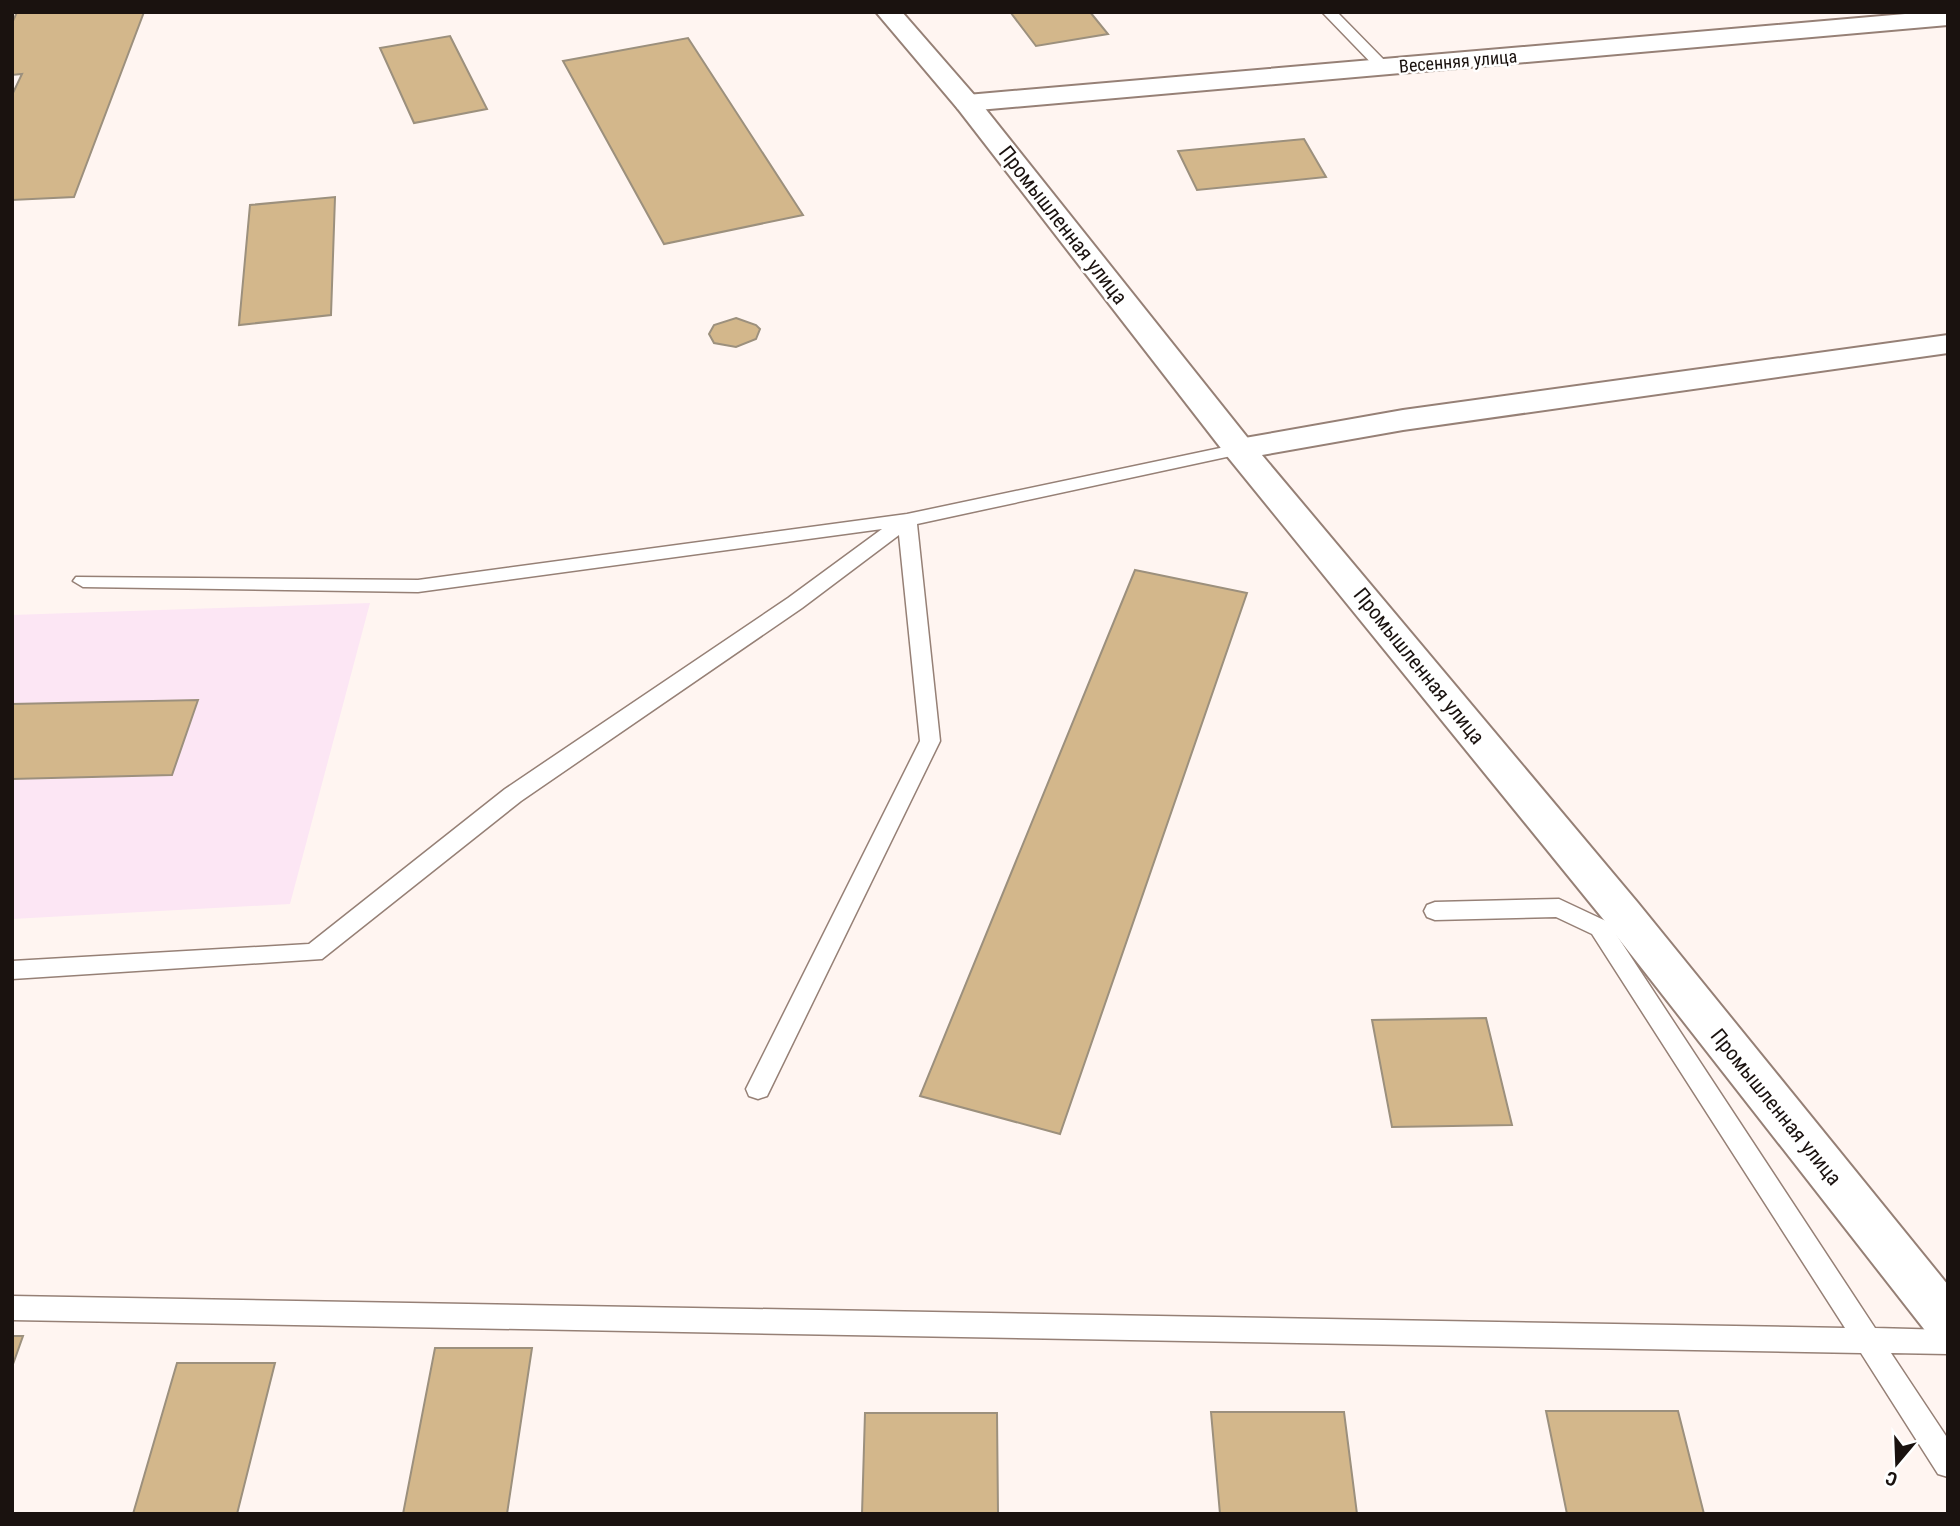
<svg xmlns="http://www.w3.org/2000/svg" width="1960" height="1526" viewBox="0 0 1960 1526" font-family="'Roboto Condensed',sans-serif">
<style>
.education{fill:#fce6f4}
.building{fill:#d3b78b;stroke:#9c907d;stroke-width:2}
.lines{fill:none;stroke-linecap:round;stroke-linejoin:round}
.service-casing{stroke:#968076;stroke-width:3}
.minor-casing{stroke:#968076;stroke-width:4}
.secondary-casing{stroke:#968076;stroke-width:4}
.service{fill:#fff;fill-rule:evenodd}
.minor{fill:#fff;fill-rule:evenodd}
.secondary{fill:#fff;fill-rule:evenodd}
.labels{text-anchor:middle;dominant-baseline:central;stroke-width:5;stroke-linejoin:round;paint-order:stroke}
.far-street-label{font-size:18px;fill:#1a120f;stroke:#fff}
.street-label{font-size:21px;fill:#1a120f;stroke:#fff}
</style>
<rect width="100%" height="100%" fill="#fff5f1"/>
<!-- education -->
<path class="education" d="M370 603 290 904 12 919V615Z"/>
<!-- building -->
<path class="building" d="M17 12H144L74 197 12 200V95L22 74 12 75V23Z
M1090 12 1108 34 1036 46 1011 13Z
M450 36 487 109 414 123 380 48Z
M688 38 803 215 664 244 563 61Z
M1304 139 1326 177 1197 190 1178 151Z
M335 197 331 315 239 325 250 205Z
M736 318 756 325 760 329 756 339 736 347 714 343 709 334 714 325Z
M1135 570 1247 593 1060 1134 920 1096Z
M198 700 172 775 12 779V704Z
M1486 1018 1512 1125 1392 1127 1372 1020Z
M12 1336H23L12 1367Z
M435 1348H532L507 1514H403Z
M177 1363H275L237 1514H133Z
M1546 1411H1678L1704 1514H1567Z
M1211 1412H1344L1357 1514H1220Z
M865 1413H997L998 1514H862Z"/>
<g class="lines">
<defs>
<path id="service" d="M1322 12H1337L1389 65V71H1379Z
M1239 444 1248 449 1245 453 917 524 940 741 767 1096 758 1099 749 1096 746 1089 920 741 899 535 802 608 521 801 322 959 12 979V961L309 944 505 789 788 598 882 529 418 592 83 587 73 581 76 577 418 580 907 514Z
M1559 899 1608 922 1875 1328 1948 1330V1354L1891 1353 1948 1439V1477L1938 1474 1861 1353 12 1320V1296L1845 1328 1592 934 1556 917 1435 920 1427 917 1424 911 1427 905 1435 902Z"/>
<path id="minor" d="M1928 12H1948V25L967 111 958 109 954 103 958 97 967 95Z
M1948 335V353L1403 430 1239 459 1227 456 1223 449 1227 442 1239 439 1403 410Z"/>
<path id="secondary" d="M876 12H902L976 97 1251 442 1638 903 1948 1285V1344L1931 1338 1608 925 1227 456 958 109Z"/>
</defs>
<!-- service casing -->
<use href="#service" class="service-casing"/>
<!-- minor casing -->
<use href="#minor" class="minor-casing"/>
<!-- secondary casing -->
<use href="#secondary" class="secondary-casing"/>
<!-- service -->
<use href="#service" class="service"/>
<!-- minor -->
<use href="#minor" class="minor"/>
<!-- secondary -->
<use href="#secondary" class="secondary"/>
</g>
<g class="labels">
<!-- far-street labels -->
<g class="far-street-label">
<text transform="translate(1458 61) rotate(-5)">Весенняя улица</text>
</g>
<!-- street labels -->
<g class="street-label">
<text transform="translate(1063 225) rotate(52)">Промышленная улица</text>
<text transform="translate(1419 666) rotate(51)">Промышленная улица</text>
<text transform="translate(1776 1107) rotate(51)">Промышленная улица</text>
</g>
</g>
<!-- border -->
<rect width="1960" height="1526" fill="none" stroke="#1a120f" stroke-width="28"/>
<!-- north arrow -->
<g transform="translate(1897 1463) rotate(199)" stroke="#ffffff" stroke-width="5" paint-order="stroke">
<path d="M0-5L12 26L0 18L-12 26Z" fill="#1a120f"/>
<text y="-10" font-size="19" font-weight="bold" text-anchor="middle" fill="#1a120f">С</text>
</g>
</svg>
